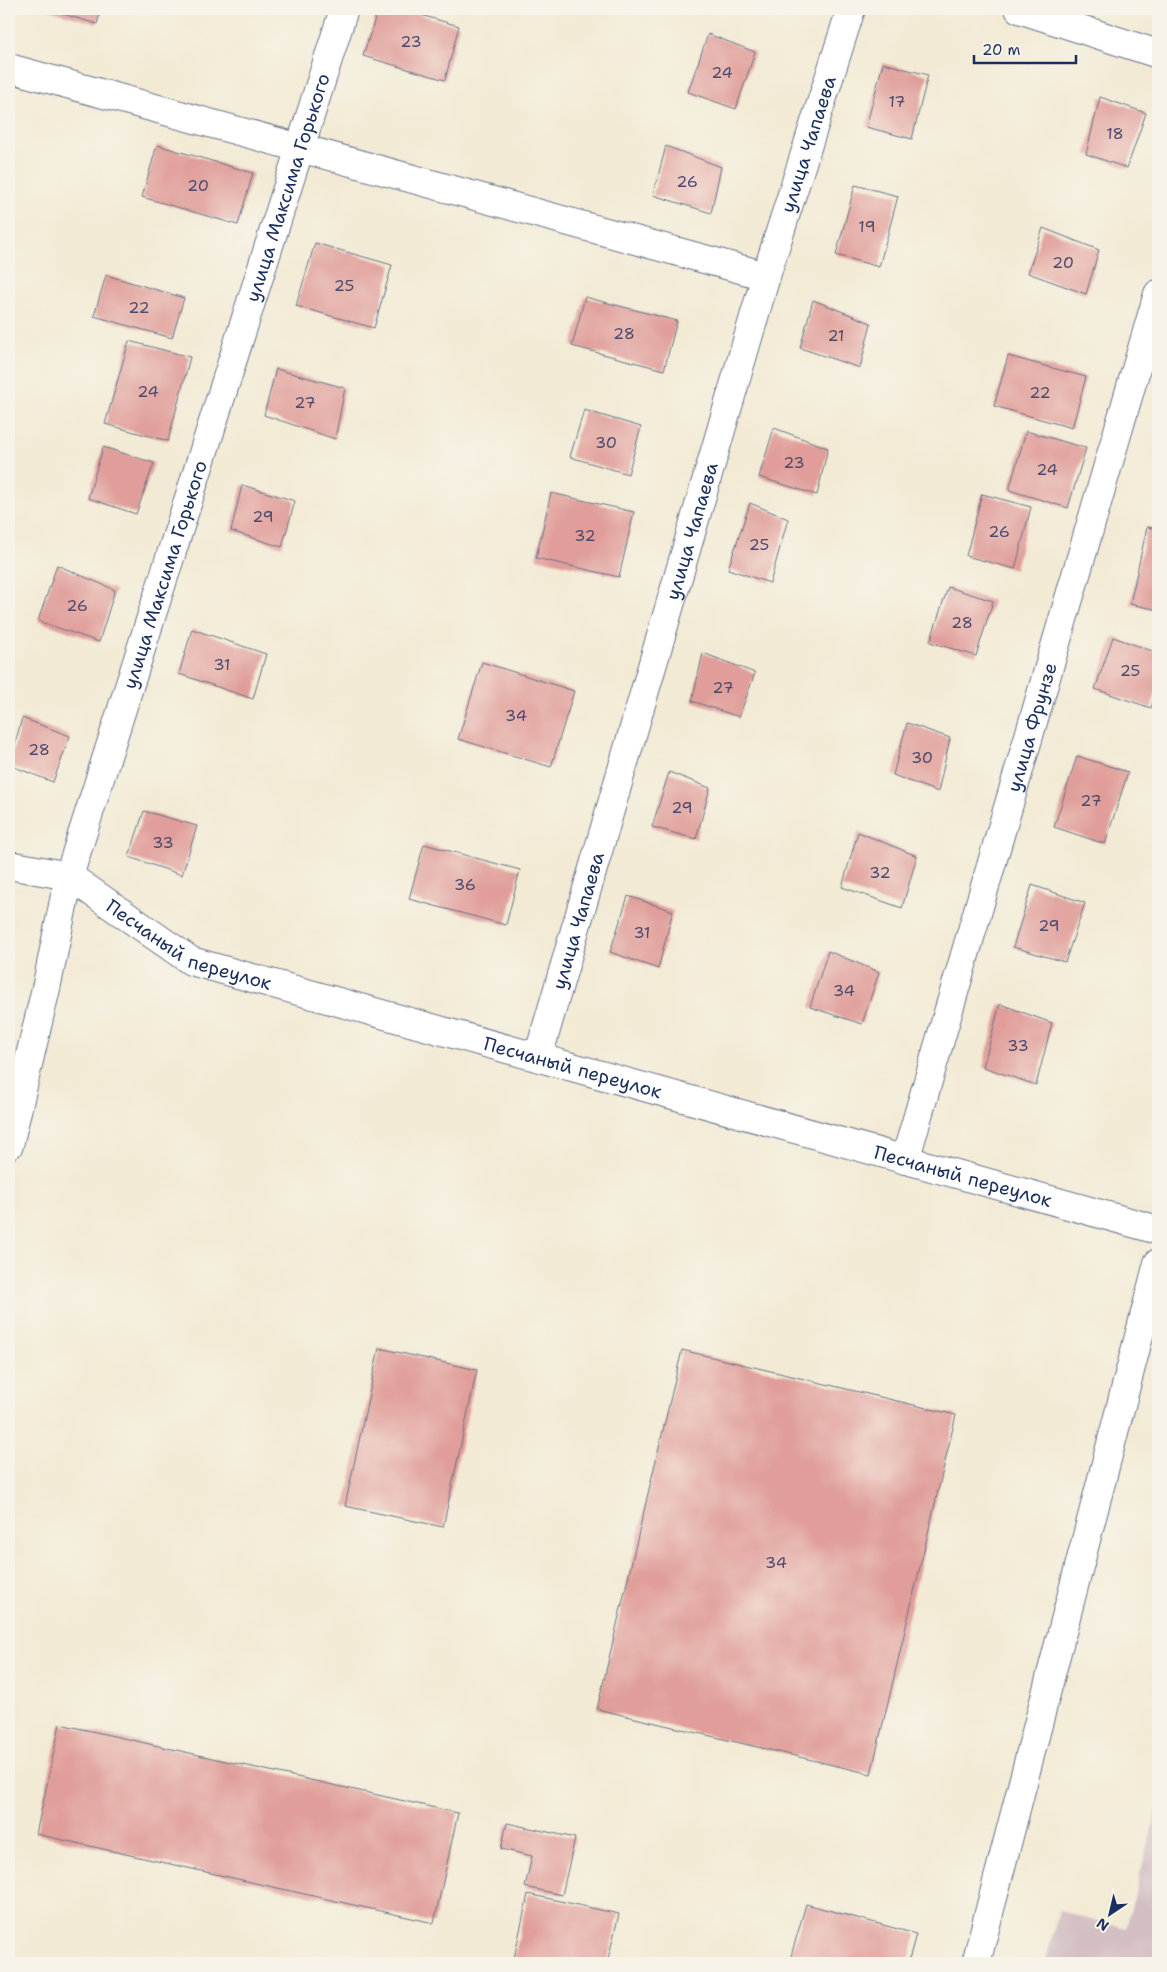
<svg xmlns="http://www.w3.org/2000/svg" width="1167" height="1972" viewBox="0 0 1167 1972" font-family="'Shantell Sans',sans-serif">
<style>
.industrial{fill:#d2bec3}
.building{fill:#e09d99}
.lines{fill:none;stroke-linecap:round;stroke-linejoin:round}
.minor-casing{stroke:#667087;stroke-width:30}
.minor{stroke:#fff;stroke-width:28}
.labels{text-anchor:middle;dominant-baseline:central;stroke-width:4.5;stroke-linejoin:round;paint-order:stroke}
.number-label{font-size:16px;fill:#4c4a6d}
.street-label{font-size:19px;fill:#1b2f5e;stroke:#f7f3e8}
</style>
<rect width="100%" height="100%" fill="#f7f3e8"/>
<filter id="ink" filterUnits="userSpaceOnUse"><feTurbulence type="fractalNoise" baseFrequency=".02" numOctaves="2"/><feDisplacementMap in="SourceGraphic" scale="10" xChannelSelector="R" yChannelSelector="G"/><feConvolveMatrix kernelMatrix="1 2 1 2 8 2 1 2 1" color-interpolation-filters="sRGB"/></filter>
<filter id="wash" filterUnits="userSpaceOnUse"><feTurbulence type="fractalNoise" baseFrequency=".0096" numOctaves="4" result="noise"/><feDisplacementMap in="SourceGraphic" scale="20" xChannelSelector="R" yChannelSelector="G"/><feGaussianBlur stdDeviation="1.12" result="paint"/><feColorMatrix in="noise" values="0 0 0 0 0 0 0 0 0 0 0 0 0 0 0 0 0 1.4 0 .05"/><feComposite in="paint" operator="in"/></filter>
<g filter="url(#wash)">
<rect width="100%" height="100%" fill="#f2ead4"/>
<!-- industrial -->
<path class="industrial" d="M1158 1805V1963H1045L1059 1911 1126 1928Z"/>
<g id="blocks">
<!-- building -->
<path class="building" d="M46 9H101L97 24Z
M378 9H400L459 26 445 80 363 56Z
M708 34 755 52 736 109 688 92Z
M883 63 928 75 912 139 866 127Z
M1100 97 1146 113 1127 168 1086 154Z
M157 145 253 173 238 225 142 197Z
M666 146 721 167 711 213 653 195Z
M855 185 898 196 879 267 836 255Z
M1043 228 1099 250 1086 294 1028 273Z
M315 243 392 265 374 328 296 306Z
M106 275 184 298 172 338 94 316Z
M585 297 677 321 664 370 572 346Z
M813 300 871 323 860 368 800 348Z
M129 341 190 357 168 441 105 424Z
M1008 356 1086 377 1072 428 994 406Z
M276 369 345 388 335 439 264 415Z
M584 410 641 427 628 474 570 457Z
M774 428 828 448 817 495 759 477Z
M1026 431 1086 448 1068 508 1009 490Z
M103 447 154 463 136 514 88 498Z
M242 485 295 501 282 547 231 531Z
M551 493 634 512 619 577 536 558Z
M982 494 1031 507 1015 569 966 556Z
M750 503 788 519 770 583 728 569Z
M1147 527 1158 529V610L1130 604Z
M57 565 115 590 99 642 38 621Z
M948 587 993 601 976 656 930 642Z
M192 629 266 654 253 699 179 674Z
M1113 637 1158 653V687L1151 708 1095 689Z
M703 653 755 673 739 717 692 701Z
M482 662 574 691 551 767 458 739Z
M22 718 70 736 53 782 9 765Z
M907 723 950 738 938 792 893 775Z
M1077 756 1128 772 1105 844 1054 827Z
M669 772 710 788 696 839 652 827Z
M144 811 197 826 182 875 129 857Z
M858 832 917 856 902 908 842 887Z
M424 844 520 870 506 925 409 899Z
M1032 885 1085 903 1065 962 1013 947Z
M628 896 673 911 658 969 610 952Z
M828 951 879 972 862 1024 810 1007Z
M1000 1004 1052 1023 1036 1085 983 1067Z
M379 1348 477 1370 443 1527 345 1506Z
M682 1350 956 1415 871 1774 597 1709Z
M9 1719 15 1720 9 1741Z
M60 1724 458 1813 434 1923 36 1834Z
M507 1823 575 1838 562 1895 525 1887 532 1856 501 1849Z
M528 1894 619 1914 607 1963H538L514 1958Z
M806 1904 916 1934 908 1963H789Z"/>
</g>
</g>
<g filter="url(#ink)">
<use href="#blocks" fill-opacity="0" stroke="#667087" stroke-width="1"/>
<g class="lines">
<defs>
<g id="minor">
<path d="M1019 9 1158 54"/>
<path d="M9 68 766 276"/>
<path id="s1" d="M9 865 69 876 191 961 1158 1230"/>
<path id="s2" d="M538 1057 766 276 851 9"/>
<path id="s3" d="M9 1145 47 984 69 876 344 9"/>
<path id="s4" d="M905 1160 1158 294"/>
<path d="M976 1963 1158 1263"/>
</g>
</defs>
<!-- minor casing -->
<use href="#minor" class="minor-casing"/>
<!-- minor -->
<use href="#minor" class="minor"/>
</g>
</g>
<g class="labels">
<!-- number labels -->
<g class="number-label">
<text x="411" y="41">23</text>
<text x="722" y="72">24</text>
<text x="897" y="101">17</text>
<text x="1115" y="133">18</text>
<text x="687" y="181">26</text>
<text x="198" y="185">20</text>
<text x="867" y="226">19</text>
<text x="1063" y="262">20</text>
<text x="344" y="285">25</text>
<text x="139" y="307">22</text>
<text x="624" y="333">28</text>
<text x="836" y="335">21</text>
<text x="148" y="391">24</text>
<text x="1040" y="392">22</text>
<text x="305" y="402">27</text>
<text x="606" y="442">30</text>
<text x="794" y="462">23</text>
<text x="1047" y="469">24</text>
<text x="263" y="516">29</text>
<text x="999" y="531">26</text>
<text x="585" y="535">32</text>
<text x="759" y="544">25</text>
<text x="77" y="605">26</text>
<text x="962" y="622">28</text>
<text x="222" y="664">31</text>
<text x="1130" y="670">25</text>
<text x="723" y="687">27</text>
<text x="516" y="715">34</text>
<text x="39" y="749">28</text>
<text x="922" y="757">30</text>
<text x="1091" y="800">27</text>
<text x="682" y="807">29</text>
<text x="163" y="842">33</text>
<text x="880" y="872">32</text>
<text x="465" y="884">36</text>
<text x="1049" y="925">29</text>
<text x="642" y="932">31</text>
<text x="844" y="990">34</text>
<text x="1018" y="1045">33</text>
<text x="776" y="1562">34</text>
</g>
<!-- street labels -->
<g class="street-label">
<text stroke="none"><textPath href="#s2" startOffset="952">улица Чапаева</textPath></text>
<text stroke="none"><textPath href="#s3" startOffset="998">улица Максима Горького</textPath></text>
<text stroke="none"><textPath href="#s2" startOffset="548">улица Чапаева</textPath></text>
<text stroke="none"><textPath href="#s3" startOffset="592">улица Максима Горького</textPath></text>
<text stroke="none"><textPath href="#s4" startOffset="451">улица Фрунзе</textPath></text>
<text stroke="none"><textPath href="#s2" startOffset="142">улица Чапаева</textPath></text>
<text stroke="none"><textPath href="#s1" startOffset="201">Песчаный переулок</textPath></text>
<text stroke="none"><textPath href="#s1" startOffset="606">Песчаный переулок</textPath></text>
<text stroke="none"><textPath href="#s1" startOffset="1011">Песчаный переулок</textPath></text>
</g>
</g>
<!-- margin -->
<rect width="1167" height="1972" fill="none" stroke="#f7f3e8" stroke-width="30"/>
<!-- north arrow -->
<g transform="translate(1110 1914) rotate(215)" stroke="#f7f3e8" stroke-width="4" paint-order="stroke">
<path d="M0-4L9 19L0 12L-9 19Z" fill="#1b2f5e"/>
<text y="-8" font-size="14" font-weight="bold" text-anchor="middle" fill="#1b2f5e">N</text>
</g>
<!-- scale -->
<path d="M974 55v8h102v-8" fill="none" stroke="#1b2f5e" stroke-width="2.5"/>
<text x="982" y="55" font-size="15" fill="#1b2f5e" stroke="#f7f3e8" stroke-width="4" paint-order="stroke">20 m</text>
</svg>
